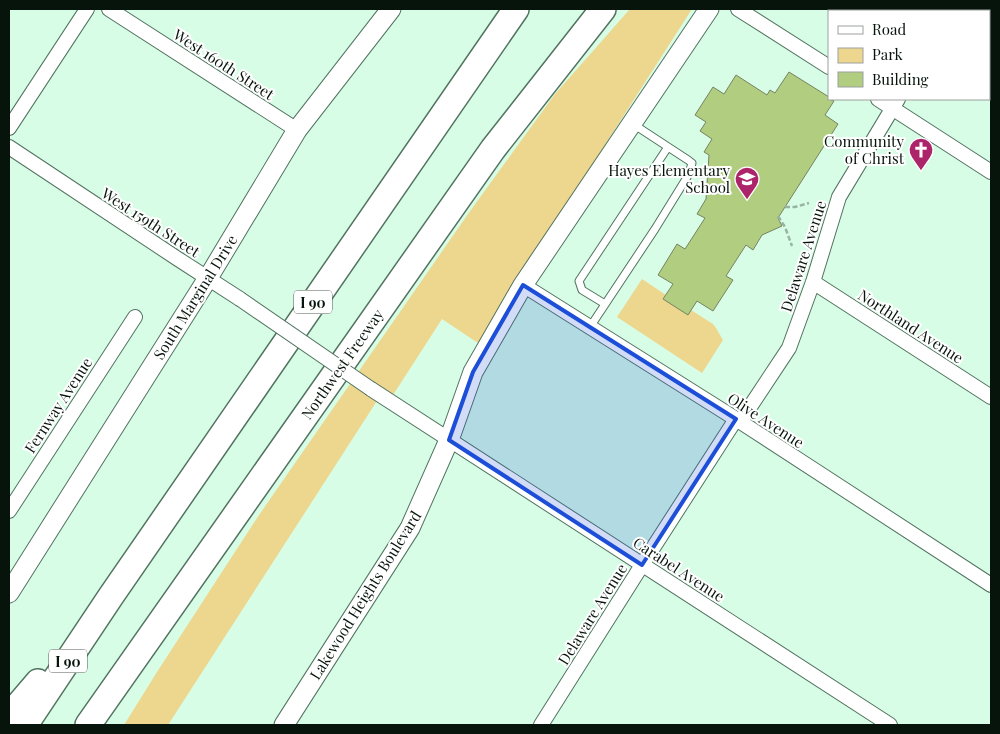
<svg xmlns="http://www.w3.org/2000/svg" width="1000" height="734" viewBox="0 0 1000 734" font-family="'Playfair Display',serif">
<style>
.green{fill:#edd68e}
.building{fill:#b0cd80;stroke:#768363}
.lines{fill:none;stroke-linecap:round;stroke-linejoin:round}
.lane-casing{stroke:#527360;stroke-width:9}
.street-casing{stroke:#527360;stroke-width:16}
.secondary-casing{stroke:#527360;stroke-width:21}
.highway-casing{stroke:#527360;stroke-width:28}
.path{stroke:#97b4a2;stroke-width:2.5;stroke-dasharray:5 2.5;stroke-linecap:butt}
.lane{stroke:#fff;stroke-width:7}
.street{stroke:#fff;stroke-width:14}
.secondary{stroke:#fff;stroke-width:19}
.highway{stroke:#fff;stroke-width:25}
.street-bridge-casing{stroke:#527360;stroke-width:16;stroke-linecap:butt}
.street-bridge{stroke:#fff;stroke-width:14}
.marked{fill:#1d4ed8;fill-opacity:0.2;stroke:#1d4ed8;stroke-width:4;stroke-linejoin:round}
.labels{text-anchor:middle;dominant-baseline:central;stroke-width:4;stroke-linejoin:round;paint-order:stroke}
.shield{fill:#fff;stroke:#515a55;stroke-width:1}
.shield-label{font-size:14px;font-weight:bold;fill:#07140c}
.street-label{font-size:15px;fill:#07140c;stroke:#fff}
.poi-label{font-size:15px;fill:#07140c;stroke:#fff;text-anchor:end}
</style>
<rect width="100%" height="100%" fill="#d8fde6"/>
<!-- green -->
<path class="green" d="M630 9H692L478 343 442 319 393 395 384 390 168 725H124L157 672 259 515 468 214 555 94Z
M642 279 666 295 664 299 688 315 691 310 713 324 716 328 723 340 702 373 617 317Z"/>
<!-- building -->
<path class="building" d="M789 72 829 97V99L834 101 825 115 838 124 778 218 782 226 762 235 753 250 746 245 726 276 733 280 713 311 697 301 688 315 663 299 673 284 658 275 677 244 685 249 705 218 697 214 706 199 709 155 704 152 712 139 700 131 706 122 695 115 713 87 724 94 736 75 767 95 770 90 775 93Z"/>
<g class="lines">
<defs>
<path id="lane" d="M605 304 582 290 579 281 668 147
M590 327 655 229 689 174 692 163 688 160 633 124"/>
<path id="street" d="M109 9 297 130
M738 9 829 67
M953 11 954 9
M878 99 991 172
M9 128 87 9
M9 147 178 259 240 299
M813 282 991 397
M523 285 736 419 991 585
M371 389 890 725
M740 422 789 348 813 282 839 197 898 99
M9 511 135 317
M541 725 642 565 736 419"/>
<path id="secondary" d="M9 593 208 278 297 130 391 9
M284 725 410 528 449 440 473 372 523 285 709 9"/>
<path id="highway" d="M9 716 38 682
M25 725 111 596 516 9
M88 725 493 149 603 9"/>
</defs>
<!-- lane casing -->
<use href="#lane" class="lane-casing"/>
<!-- street casing -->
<use href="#street" class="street-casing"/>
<!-- secondary casing -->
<use href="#secondary" class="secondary-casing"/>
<!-- highway casing -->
<use href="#highway" class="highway-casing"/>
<!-- path -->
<path class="path" d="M785 207H795L809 203
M778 216 785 227 792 246"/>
<!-- lane -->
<use href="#lane" class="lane"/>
<!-- street -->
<use href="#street" class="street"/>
<!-- secondary -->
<use href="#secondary" class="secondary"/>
<!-- highway -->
<use href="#highway" class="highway"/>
<defs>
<path id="street-bridge" d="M240 299 371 389"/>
</defs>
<!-- street-bridge casing -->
<use href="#street-bridge" class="street-bridge-casing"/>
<!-- street-bridge -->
<use href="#street-bridge" class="street-bridge"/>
</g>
<!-- marked area -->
<path class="marked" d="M523 285 736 419 642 565 449 440 473 372Z"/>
<!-- icons -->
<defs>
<symbol id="church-pin" viewBox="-11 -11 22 30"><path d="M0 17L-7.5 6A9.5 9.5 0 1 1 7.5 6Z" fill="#ac256a" stroke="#fff"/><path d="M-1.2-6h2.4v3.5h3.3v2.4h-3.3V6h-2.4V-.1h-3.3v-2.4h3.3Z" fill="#fff"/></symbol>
<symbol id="school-pin" viewBox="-11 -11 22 30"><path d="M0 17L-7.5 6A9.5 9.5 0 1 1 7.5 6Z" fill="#ac256a" stroke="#fff"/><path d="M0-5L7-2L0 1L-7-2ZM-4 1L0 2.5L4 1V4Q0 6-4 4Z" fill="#fff"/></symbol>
</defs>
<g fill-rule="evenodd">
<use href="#church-pin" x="907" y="136" width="28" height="38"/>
<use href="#school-pin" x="733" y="165" width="28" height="38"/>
</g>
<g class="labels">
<!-- shield labels -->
<g class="shield">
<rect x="294" y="290.5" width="38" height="23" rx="4"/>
<rect x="49" y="649.5" width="38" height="23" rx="4"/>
</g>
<g class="shield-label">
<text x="313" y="302">I 90</text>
<text x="68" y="661">I 90</text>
</g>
<!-- street labels -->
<g class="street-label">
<text transform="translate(224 64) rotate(33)">West 160th Street</text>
<text transform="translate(151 222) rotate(33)">West 159th Street</text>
<text transform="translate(803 256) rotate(-72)">Delaware Avenue</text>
<text transform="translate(195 297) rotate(-58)">South Marginal Drive</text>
<text transform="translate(911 326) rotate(33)">Northland Avenue</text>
<text transform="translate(342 364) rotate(-55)">Northwest Freeway</text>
<text transform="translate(58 405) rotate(-57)">Fernway Avenue</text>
<text transform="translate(766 420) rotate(33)">Olive Avenue</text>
<text transform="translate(679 569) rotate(33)">Carabel Avenue</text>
<text transform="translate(365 595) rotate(-58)">Lakewood Heights Boulevard</text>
<text transform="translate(592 614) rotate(-58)">Delaware Avenue</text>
</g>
<!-- poi labels -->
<g class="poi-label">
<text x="904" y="141">Community<tspan x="904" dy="17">of Christ</tspan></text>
<text x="730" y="170">Hayes Elementary<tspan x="730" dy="17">School</tspan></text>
</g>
</g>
<!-- border -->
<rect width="1000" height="734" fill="none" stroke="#07140c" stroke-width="20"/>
<!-- legend -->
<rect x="828" y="10" width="162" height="90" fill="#ffffff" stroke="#9ca19e"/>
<rect x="838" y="26" width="25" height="8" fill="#ffffff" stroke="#9ca19e"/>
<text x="872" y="35" font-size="15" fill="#07140c">Road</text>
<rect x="838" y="48" width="25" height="15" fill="#edd68e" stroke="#9ca19e"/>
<text x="872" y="60" font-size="15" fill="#07140c">Park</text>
<rect x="838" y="72" width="25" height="15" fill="#b0cd80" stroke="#9ca19e"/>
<text x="872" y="85" font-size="15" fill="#07140c">Building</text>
</svg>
